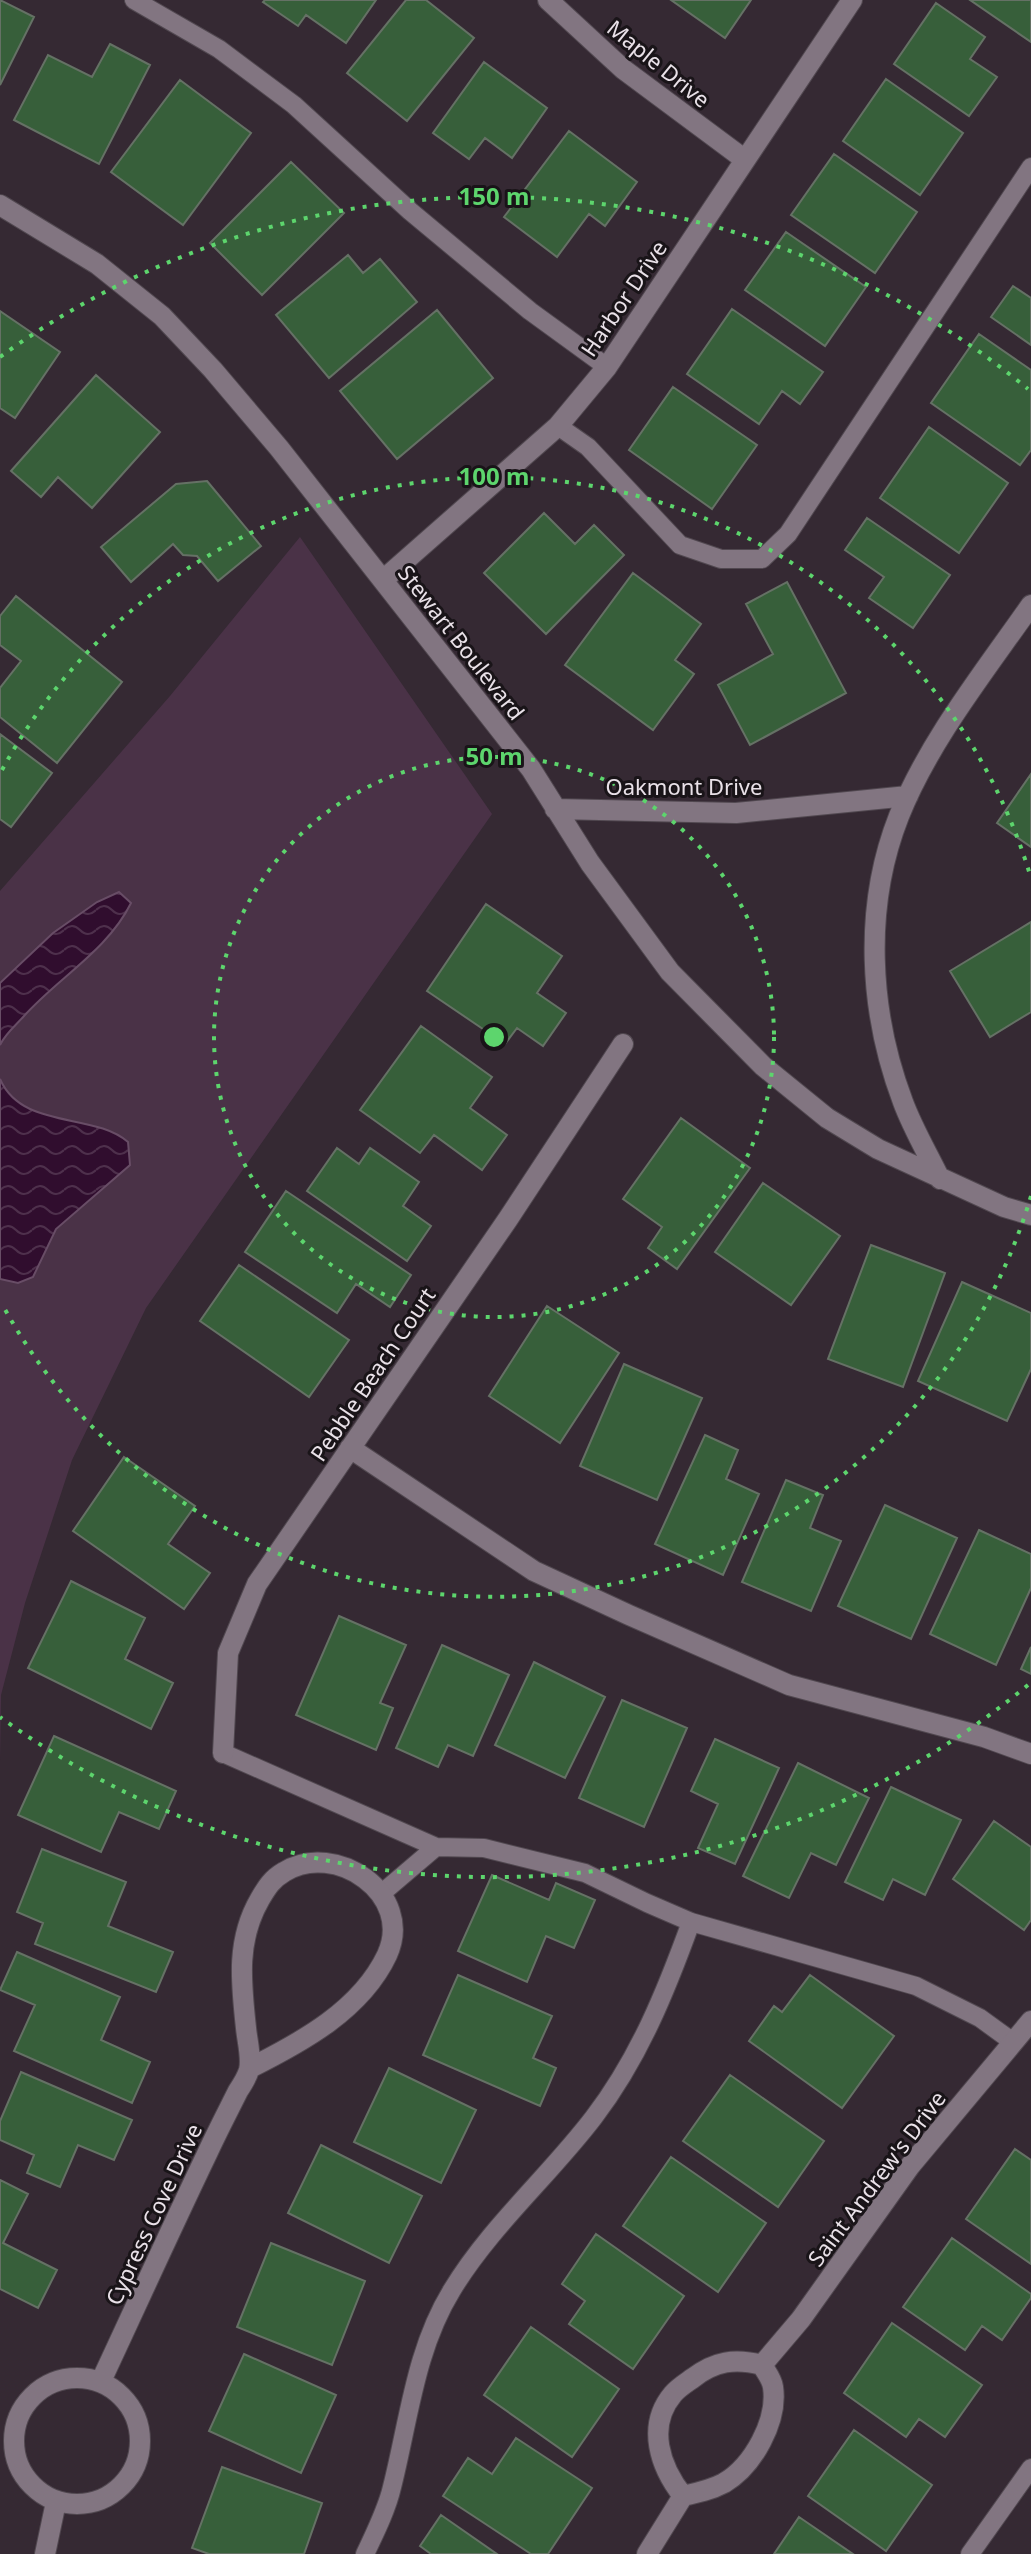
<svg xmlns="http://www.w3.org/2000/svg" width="1031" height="2554" viewBox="0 0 1031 2554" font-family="'Noto Sans',sans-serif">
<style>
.green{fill:#4a3247}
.water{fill:url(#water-waves);stroke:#684d66;stroke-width:2}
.building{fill:#375f3a;stroke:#657165;stroke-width:2}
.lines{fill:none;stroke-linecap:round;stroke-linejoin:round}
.service-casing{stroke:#514850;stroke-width:20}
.minor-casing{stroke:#514850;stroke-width:22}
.service{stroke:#827581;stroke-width:18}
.minor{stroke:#827581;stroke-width:20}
.ring{fill:none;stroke:#5dd56d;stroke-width:4;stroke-dasharray:4 8}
.labels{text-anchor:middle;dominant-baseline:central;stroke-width:6;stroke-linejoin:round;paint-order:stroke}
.street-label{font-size:22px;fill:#e9e1e8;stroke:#191418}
.centre{fill:#5dd56d;stroke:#191418;stroke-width:4}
.ring-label{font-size:24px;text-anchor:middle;font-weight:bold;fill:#5dd56d;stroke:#191418;stroke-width:6;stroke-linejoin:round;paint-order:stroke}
</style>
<defs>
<pattern id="water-waves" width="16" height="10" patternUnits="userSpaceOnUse" patternTransform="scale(2)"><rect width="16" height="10" fill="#300d2e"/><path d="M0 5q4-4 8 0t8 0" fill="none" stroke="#4e304c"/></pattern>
</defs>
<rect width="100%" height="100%" fill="#352933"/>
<!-- green -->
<path class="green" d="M300 537 492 814 146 1308 72 1460 25 1603 1 1695 0 1760V891L170 696Z"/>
<!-- water -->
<path class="water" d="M119 892 131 903C108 950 58 978 24 1016 16 1025 5 1034 0 1045V983L53 933 97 902Z
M0 1079C22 1130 94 1112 128 1142L130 1165 56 1229 33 1277 18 1283 0 1279Z"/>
<!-- building -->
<path class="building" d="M0 0 34 17 0 85Z
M265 0H376L346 43 306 15 298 26 263 2Z
M406 0H426L474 38 407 121 347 73Z
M671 0H751L725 38Z
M970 0H1031V42Z
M936 3 985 37 970 59 997 77 969 116 894 64Z
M110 44 150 65 99 164 14 120 48 55 92 77Z
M484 62 547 108 512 158 485 138 469 159 433 133Z
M886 79 963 133 920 195 843 141Z
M180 80 251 133 183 225 111 172Z
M569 131 637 182 605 226 589 214 557 257 504 217Z
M834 154 917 212 875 273 791 215Z
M291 162 344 213 262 295 210 243Z
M786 232 866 287 825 346 745 290Z
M348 255 363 273 380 259 417 302 329 378 276 315Z
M1013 286 1031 298V345L991 317Z
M732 309 823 372 800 404 782 391 759 424 687 374Z
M437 310 493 378 397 459 340 391Z
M0 311 60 352 15 418 0 408Z
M979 334 1031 370V450L1020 465 931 403Z
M96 375 160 432 92 508 58 477 41 497 11 471Z
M673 387 757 445 712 509 629 450Z
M929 427 1008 483 959 553 880 498Z
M207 481 261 546 218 581 197 556 183 555 173 544 131 582 101 547 176 484Z
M544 513 575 544 594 525 624 555 546 634 484 573Z
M867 518 950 575 913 628 869 598 884 577 845 550Z
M633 573 701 624 675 660 694 674 653 730 565 665Z
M787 582 846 693 750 745 718 685 773 654 746 604Z
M16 596 122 682 57 763 0 717V688L21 661 0 645V616Z
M0 734 52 773 11 827 0 819Z
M1031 774V847L997 823Z
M486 904 562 956 537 993 566 1013 543 1046 517 1028 505 1044 427 991Z
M1031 922V1012L990 1037 950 971Z
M421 1026 492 1077 470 1108 507 1135 482 1170 434 1135 420 1153 360 1110Z
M681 1118 750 1168 677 1269 648 1248 662 1227 623 1199Z
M337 1148 359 1164 370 1148 419 1182 403 1206 431 1226 407 1261 307 1191Z
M763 1183 840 1236 791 1305 715 1252Z
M286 1191 411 1275 390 1307 356 1284 337 1313 245 1252Z
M871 1245 945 1273 903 1387 828 1359Z
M239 1265 349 1340 309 1397 200 1321Z
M962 1282 1031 1313V1369L1007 1421 918 1381Z
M547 1306 619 1353 560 1443 489 1396Z
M624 1364 702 1398 657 1500 580 1466Z
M705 1435 738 1450 726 1479 759 1494 723 1575 655 1544Z
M124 1457 195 1506 168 1544 210 1573 184 1609 73 1531Z
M786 1480 823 1495 810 1528 841 1541 811 1611 742 1582Z
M885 1505 957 1538 911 1639 838 1606Z
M979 1530 1031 1554V1588L996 1665 930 1634Z
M71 1581 145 1618 125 1659 173 1683 151 1729 28 1668Z
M339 1616 406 1645 380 1703 393 1708 376 1750 296 1715Z
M442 1645 509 1675 473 1756 448 1745 438 1767 396 1748Z
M1031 1647V1674L1021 1669Z
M534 1662 605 1697 565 1778 495 1745Z
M622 1700 687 1728 644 1827 579 1798Z
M54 1736 176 1791 159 1829 119 1812 101 1852 18 1815Z
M715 1739 779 1768 735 1864 698 1848 718 1804 691 1791Z
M798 1763 869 1798 836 1865 811 1853 789 1898 743 1876Z
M891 1787 961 1820 925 1895 893 1879 883 1900 845 1882Z
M994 1821 1031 1847V1920L1024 1930 953 1879Z
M42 1849 126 1882 108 1926 173 1952 156 1992 35 1944 43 1923 17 1912Z
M492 1875 549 1900 556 1883 595 1900 574 1948 546 1936 527 1982 458 1951Z
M17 1952 120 1997 101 2040 150 2062 132 2103 14 2051 35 2005 0 1990Z
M458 1975 552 2016 533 2058 556 2068 540 2106 423 2055Z
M810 1975 894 2036 842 2108 749 2041 774 2006 782 2012Z
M389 2068 476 2110 441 2183 354 2142Z
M21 2072 132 2120 114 2160 78 2145 60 2187 27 2173 34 2155 0 2140V2121Z
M730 2075 824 2141 778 2207 683 2141Z
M321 2145 422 2196 389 2263 288 2213Z
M1015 2149 1031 2160V2264L966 2219Z
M671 2157 766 2223 718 2292 623 2226Z
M0 2180 28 2194 3 2243 57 2270 38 2308 0 2289Z
M596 2234 684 2296 633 2369 569 2324 585 2301 562 2284Z
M952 2238 1031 2294V2298L1002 2340 982 2326 965 2350 903 2307Z
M271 2243 365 2281 332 2365 237 2327Z
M892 2323 982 2385 945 2437 919 2419 906 2437 844 2393Z
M531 2327 619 2389 572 2457 484 2395Z
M244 2354 336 2395 301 2473 209 2431Z
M854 2430 932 2485 886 2551 808 2496Z
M516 2438 592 2488 548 2554H531L443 2496 468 2458 492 2474Z
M222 2467 322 2503 304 2554H209L192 2548Z
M441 2515 497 2554H431L420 2546Z
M799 2517 853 2554H774Z"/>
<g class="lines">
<defs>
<path id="service" d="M134 0 219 49 294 105 410 211 530 311 607 367
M558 426 588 447 680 545 721 559H762L788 534 1031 167
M223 1753 436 1847 484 1848 585 1873 647 1903 691 1922 916 1986 980 2018 1013 2042
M382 1893 436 1847
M365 2554C375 2533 387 2509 392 2487 409 2420 415 2350 452 2290 490 2227 550 2175 594 2117 639 2058 666 1991 691 1922
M970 2554 1031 2468"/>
<path id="minor" d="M548 0 623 69 744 159
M0 205 97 264 162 316 213 370 279 448 531 769 590 863 670 972 763 1066 827 1118 878 1149 1004 1207 1031 1215
M383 580 558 426 607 367 852 0
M555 809 736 813 908 796
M940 1179C928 1154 913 1129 903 1102 869 1012 863 907 899 816 929 741 985 671 1031 605
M350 1448 534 1571 629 1615 789 1685 984 1737 1031 1754
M223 1753 228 1653 257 1584 508 1219 623 1044
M762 2365 801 2319 910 2166 1031 2021
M14 2441a63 63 0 1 1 126 0a63 63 0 1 1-126 0Z
M101 2381C136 2306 170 2231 206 2156 216 2134 227 2113 238 2091 242 2085 247 2077 249 2070 252 2058 247 2040 246 2028 241 1982 236 1940 260 1899 267 1887 272 1879 284 1872 335 1840 415 1894 387 1955 361 2010 302 2042 250 2068
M45 2554 56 2502
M647 2554 683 2496C697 2493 711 2490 724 2483 753 2466 778 2421 773 2387 772 2379 766 2372 762 2365 735 2358 715 2361 693 2378 686 2383 678 2388 673 2394 646 2426 660 2467 683 2496"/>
</defs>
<!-- service casing -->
<use href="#service" class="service-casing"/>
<!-- minor casing -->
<use href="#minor" class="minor-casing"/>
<!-- service -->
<use href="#service" class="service"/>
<!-- minor -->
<use href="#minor" class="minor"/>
</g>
<!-- distance rings -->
<g class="ring">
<circle cx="494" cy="1037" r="280"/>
<path d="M1031 1196A560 560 0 0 1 2 1304M2 770A560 560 0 0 1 1031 878"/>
<path d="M1028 1685A840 840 0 0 1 0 1717M0 357A840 840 0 0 1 1028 389"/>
</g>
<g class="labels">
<!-- street labels -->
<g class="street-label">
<text transform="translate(659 63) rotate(39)">Maple Drive</text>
<text transform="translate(623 298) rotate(-56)">Harbor Drive</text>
<text transform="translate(462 642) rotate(52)">Stewart Boulevard</text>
<text x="684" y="786">Oakmont Drive</text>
<text transform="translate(372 1374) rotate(-56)">Pebble Beach Court</text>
<text transform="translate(876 2178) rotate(-53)">Saint Andrew's Drive</text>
<text transform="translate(153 2214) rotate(-65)">Cypress Cove Drive</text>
</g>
</g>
<circle cx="494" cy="1037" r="12" class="centre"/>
<g class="ring-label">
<text x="494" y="205">150 m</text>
<text x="494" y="485">100 m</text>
<text x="494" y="765">50 m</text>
</g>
</svg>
